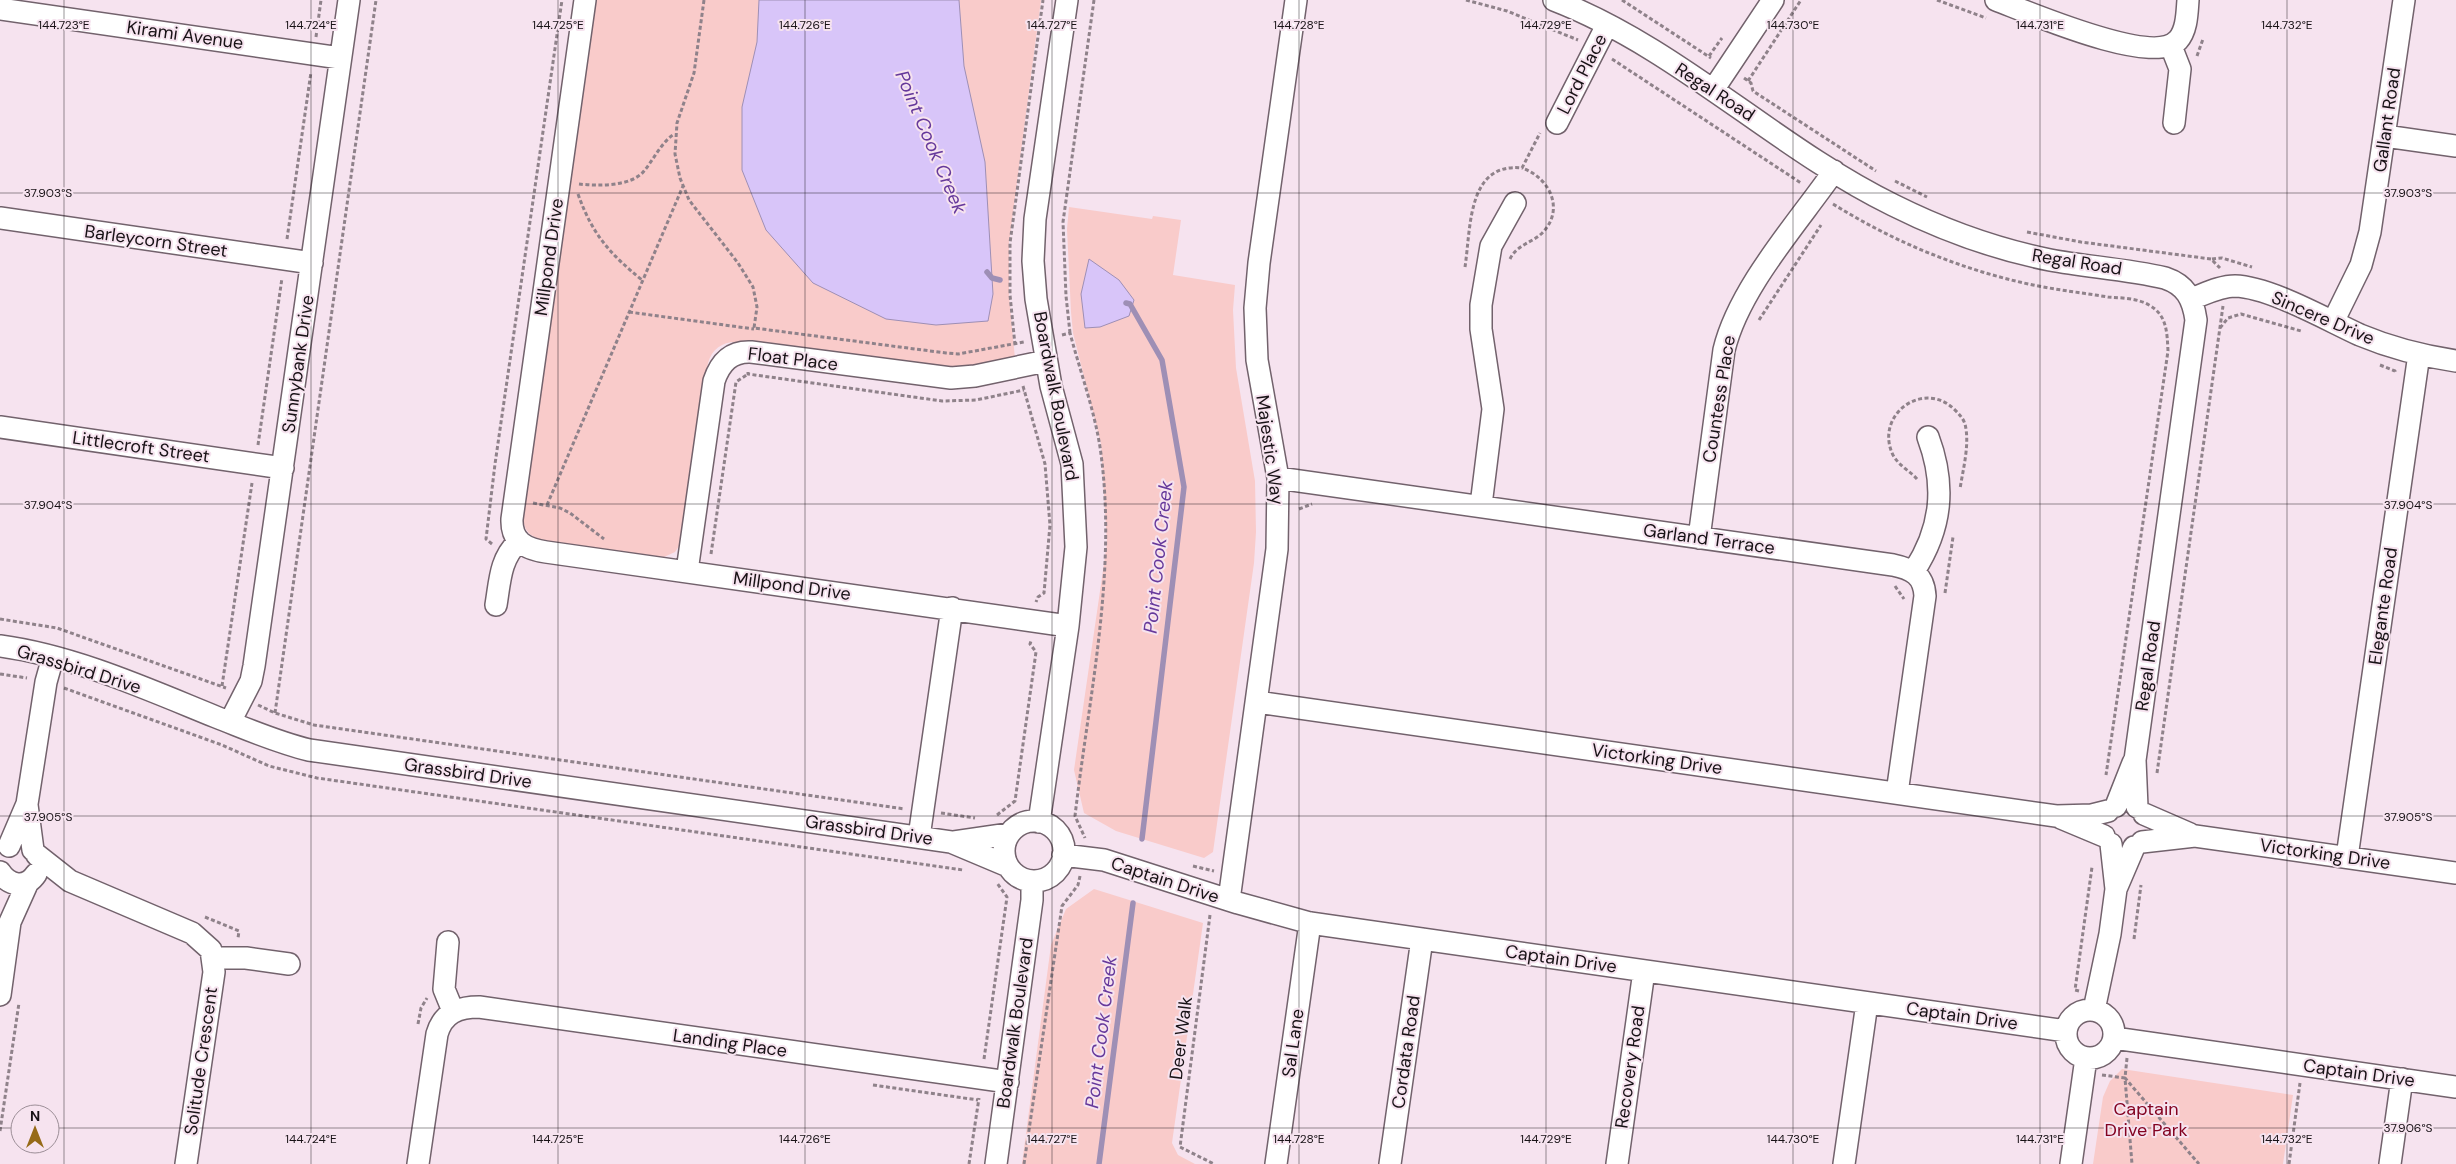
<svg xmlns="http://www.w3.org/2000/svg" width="2456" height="1164" viewBox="0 0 2456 1164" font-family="'DM Sans',sans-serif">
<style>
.green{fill:#f9cbca}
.water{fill:#d8c5f9;stroke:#9e8fb5}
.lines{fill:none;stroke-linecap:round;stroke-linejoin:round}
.stream{stroke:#9e8fb5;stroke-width:5.5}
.minor-casing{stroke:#72626c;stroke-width:24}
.path{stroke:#8f828a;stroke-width:3;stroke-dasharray:4 2.5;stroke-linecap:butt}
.minor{stroke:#fff;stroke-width:21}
.ticks{fill:none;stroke:#181216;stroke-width:1;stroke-opacity:0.45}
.labels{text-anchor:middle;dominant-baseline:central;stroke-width:4;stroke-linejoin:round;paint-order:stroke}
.street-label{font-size:18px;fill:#181216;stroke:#f6e3ef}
.park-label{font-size:18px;fill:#830321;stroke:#f6e3ef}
.water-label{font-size:19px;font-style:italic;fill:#66399b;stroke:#f6e3ef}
.ticks-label{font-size:12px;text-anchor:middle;fill:#181216;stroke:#f6e3ef;stroke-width:4;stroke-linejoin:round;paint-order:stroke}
</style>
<rect width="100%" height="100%" fill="#f6e3ef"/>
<!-- green -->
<path class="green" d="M593 0H1041L1009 243V295L1015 359 974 368 933 369 738 342C724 341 712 348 708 363L682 542 675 552 664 557 548 542C526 536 523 530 522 507Z
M1069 207 1152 219 1153 216 1181 220 1173 275 1235 285 1233 310 1236 368 1255 481 1256 532 1254 563 1213 852 1204 858 1116 831 1084 813 1074 770 1107 543 1101 444 1073 333 1071 312 1067 229Z
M1094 889 1203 923 1172 1143 1178 1155 1195 1164H1022L1051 945 1066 909Z
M2122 1069 2293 1095 2283 1164H2093L2103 1097 2110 1081Z"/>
<!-- water -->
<path class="water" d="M759 0H959L964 66 985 162 993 294 988 321 936 325 886 319 813 283 766 230 742 170V107L757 42Z
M1089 259 1119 280 1134 300 1129 316 1100 327 1085 328 1081 294Z"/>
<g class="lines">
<!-- stream -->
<path class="stream" d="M987 272 992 278 1000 280
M1126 303 1130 304 1162 360 1184 487 1142 839
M1099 1164 1133 903"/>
<defs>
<path id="minor" d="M585 0 512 519C511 542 526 549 546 552L1068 626
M1554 0C1678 48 1775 147 1893 205 1943 230 1995 249 2050 260 2088 267 2127 269 2165 278 2186 285 2193 299 2196 320L2135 760 2137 807
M1996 0C2028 12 2153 67 2178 40 2187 30 2187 13 2188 0
M0 9 340 58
M2171 46 2180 69 2174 123
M1713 90 1773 0
M1557 123 1607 25
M2385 136 2456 146
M0 218 312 263
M2191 299C2205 294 2220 286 2235 286 2270 287 2327 320 2360 335 2391 348 2423 356 2456 361
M2333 322 2361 265 2370 232 2404 0
M0 427 283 468
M1278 478 1893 565C1912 569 1924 575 1925 596L1897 793
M1481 505 1493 409 1481 329V305L1491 246 1515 203
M1699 538 1724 350C1739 288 1797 224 1834 171
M687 571 714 381C720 363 731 351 751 352L951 378 975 376 1046 361
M1914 571C1942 528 1946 485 1928 437
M496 605C500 581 500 559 518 542
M0 646C74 656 147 689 216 717 247 729 276 742 309 750L951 842 1008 866
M1257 702 2056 816 2092 815 2108 811
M230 722 251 681 254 666 349 0
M27 805 33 850
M2116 806 2133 763
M2144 814 2190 834
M2061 818 2104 836
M1004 851a30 30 0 1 1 60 0a30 30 0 1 1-60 0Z
M1039 822 1068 626 1076 547 1072 464 1051 386 1036 299 1033 261 1035 219 1067 0
M919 837 952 608
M954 842 1009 834
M2142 842 2195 836 2456 873
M9 846 27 804 46 682 53 657
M37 855 70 881 192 933 211 950 214 972 186 1164
M1063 855 1104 860 1238 903 1310 923 2066 1031
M2347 857 2419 354
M0 872C9 886 26 889 36 874
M2116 889 2134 847
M1229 900 1277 549 1278 478 1257 360 1255 308 1259 263 1296 0
M448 942 444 989 453 1011
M213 958H246L289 964
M0 995 10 922 28 882
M2094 1010 2110 934 2116 889 2111 844
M2066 1034a24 24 0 1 1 48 0a24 24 0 1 1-48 0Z
M2114 1038 2456 1087
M418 1164 437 1034C443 1013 458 1007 479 1007L1008 1082
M996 1164 1032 900V881
M1276 1164 1310 923
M1390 1164 1422 939
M1617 1164 1644 971
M1844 1164 1867 1003
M2071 1164 2086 1058
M2390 1164 2402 1079"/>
</defs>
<!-- minor casing -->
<use href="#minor" class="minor-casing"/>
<!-- path -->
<path class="path" d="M704 0 694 73 677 123 675 154 680 178 689 200 738 263 753 287 757 307 754 328 946 353 958 354 1024 342
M1466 0 1507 11 1578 40
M1622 0 1711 58
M1937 0 1986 18
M316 37 321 0
M1709 56 1722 38
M2197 56 2203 39
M1612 59 1801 183
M1744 78 1751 83 1753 91 1876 171
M1748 81 1801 0
M1895 181 1927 197
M579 184C597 186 631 187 644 171 654 159 661 143 674 134
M578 194C592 234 610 254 642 280
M1833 204C1894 242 1962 270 2033 285 2058 290 2083 293 2108 297 2121 298 2137 298 2149 305 2167 315 2167 332 2168 351L2106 775
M2027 232 2081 242 2211 259 2220 268
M287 239 311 72
M1510 259C1516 246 1530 243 1540 235 1566 212 1551 178 1522 168
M2212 259 2222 258 2252 267
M1465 267C1471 228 1467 162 1522 168L1540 133
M629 312 754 329
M1759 320 1821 225
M2220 328 2228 318 2241 314 2301 331
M1070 333 1066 296 1063 222 1094 0
M1062 335 1070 333C1080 371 1094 409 1100 447 1118 570 1089 694 1075 816L1085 838
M1015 345 1010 295V243L1043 0
M2380 365 2395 371V374
M748 372V374L942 401 976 400 1024 390
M1023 386 1045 464 1050 525 1044 593 1038 597 1036 602
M258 445 282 278
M1917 479C1910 471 1899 466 1893 455 1874 416 1922 379 1954 409 1959 414 1963 418 1965 424 1970 444 1963 469 1960 489
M533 503 560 508 570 513 604 539
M547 505 683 186
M1299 509 1312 504
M492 544 486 539 495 464 562 0
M711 554 736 382 748 374
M1895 586 1904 599
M1945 593 1953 537
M0 619 57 628 226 688
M0 674 27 678
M222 686 252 483
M64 688 222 745 269 766 317 778 963 870
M258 705 275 713 314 725 905 809
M275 713 376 0
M2157 773 2223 306
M941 813 975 818
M997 815 1015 801 1036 652 1030 644 1031 641
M1193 866 1214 871
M1210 915 1180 1147 1214 1164
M205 917 239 931 238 938
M2134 939 2141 885
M2079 991 2075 990 2092 867
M418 1024 421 1008 427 998
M2127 1058 2125 1078 2199 1164
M984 1059 1007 897 997 883
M2102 1075 2125 1078 2132 1164
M873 1085 978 1100
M0 1131 19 1003
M969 1164 979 1098
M1024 1164 1062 906 1078 885 1080 876
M2289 1164 2300 1083"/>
<!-- minor -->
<use href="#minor" class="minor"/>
</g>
<!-- ticks -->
<path class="ticks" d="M64 0V1164M311 0V1164M558 0V1164M805 0V1164M1052 0V1164M1299 0V1164M1546 0V1164M1793 0V1164M2040 0V1164M2287 0V1164M0 193H2456M0 504H2456M0 816H2456M0 1128H20M50 1128H2456"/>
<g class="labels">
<!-- street labels -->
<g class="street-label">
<text transform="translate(185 35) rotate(8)">Kirami Avenue</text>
<text transform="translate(1582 74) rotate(-63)">Lord Place</text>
<text transform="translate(1715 92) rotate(33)">Regal Road</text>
<text transform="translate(2387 120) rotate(-82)">Gallant Road</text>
<text transform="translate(156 241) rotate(8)">Barleycorn Street</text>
<text transform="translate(549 257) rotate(-82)">Millpond Drive</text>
<text transform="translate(2077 262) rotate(9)">Regal Road</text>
<text transform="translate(2323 318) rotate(23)">Sincere Drive</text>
<text transform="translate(793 359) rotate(7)">Float Place</text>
<text transform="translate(298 364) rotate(-82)">Sunnybank Drive</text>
<text transform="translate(1056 396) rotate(79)">Boardwalk Boulevard</text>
<text transform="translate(1719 399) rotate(-81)">Countess Place</text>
<text transform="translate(141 447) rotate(8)">Littlecroft Street</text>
<text transform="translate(1270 450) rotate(82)">Majestic Way</text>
<text transform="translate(1709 539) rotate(8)">Garland Terrace</text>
<text transform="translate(792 586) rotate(8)">Millpond Drive</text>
<text transform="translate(2383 606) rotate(-82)">Elegante Road</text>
<text transform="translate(2148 666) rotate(-82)">Regal Road</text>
<text transform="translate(79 669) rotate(17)">Grassbird Drive</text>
<text transform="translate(1657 759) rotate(8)">Victorking Drive</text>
<text transform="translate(468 773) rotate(8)">Grassbird Drive</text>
<text transform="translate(869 830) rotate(8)">Grassbird Drive</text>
<text transform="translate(2325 854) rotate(8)">Victorking Drive</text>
<text transform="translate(1165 880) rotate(18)">Captain Drive</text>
<text transform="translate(1561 959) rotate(8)">Captain Drive</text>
<text transform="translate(1962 1016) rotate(8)">Captain Drive</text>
<text transform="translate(1015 1023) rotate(-82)">Boardwalk Boulevard</text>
<text transform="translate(1181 1038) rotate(-83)">Deer Walk</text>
<text transform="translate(730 1043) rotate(8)">Landing Place</text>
<text transform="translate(1293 1043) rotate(-82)">Sal Lane</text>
<text transform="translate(1406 1052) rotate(-82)">Cordata Road</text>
<text transform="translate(201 1061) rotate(-82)">Solitude Crescent</text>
<text transform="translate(1630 1067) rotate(-82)">Recovery Road</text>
<text transform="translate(2359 1073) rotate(8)">Captain Drive</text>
</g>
<!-- park labels -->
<g class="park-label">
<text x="2146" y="1109">Captain<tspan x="2146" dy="21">Drive Park</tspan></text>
</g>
<!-- water labels -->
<g class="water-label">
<text transform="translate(931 142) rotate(67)">Point Cook Creek</text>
<text transform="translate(1158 557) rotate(-84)">Point Cook Creek</text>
<text transform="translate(1101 1032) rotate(-83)">Point Cook Creek</text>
</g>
</g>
<g class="ticks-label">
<text x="64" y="29">144.723°E</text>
<text x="311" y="29">144.724°E</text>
<text x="558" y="29">144.725°E</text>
<text x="805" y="29">144.726°E</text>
<text x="1052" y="29">144.727°E</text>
<text x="1299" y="29">144.728°E</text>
<text x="1546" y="29">144.729°E</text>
<text x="1793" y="29">144.730°E</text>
<text x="2040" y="29">144.731°E</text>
<text x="2287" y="29">144.732°E</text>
<text x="48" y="197">37.903°S</text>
<text x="2408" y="197">37.903°S</text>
<text x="48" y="509">37.904°S</text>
<text x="2408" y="509">37.904°S</text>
<text x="48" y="821">37.905°S</text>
<text x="2408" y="821">37.905°S</text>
<text x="2408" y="1132">37.906°S</text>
<text x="311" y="1143">144.724°E</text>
<text x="558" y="1143">144.725°E</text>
<text x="805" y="1143">144.726°E</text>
<text x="1052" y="1143">144.727°E</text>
<text x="1299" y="1143">144.728°E</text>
<text x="1546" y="1143">144.729°E</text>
<text x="1793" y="1143">144.730°E</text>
<text x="2040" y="1143">144.731°E</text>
<text x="2287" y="1143">144.732°E</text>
</g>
<!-- north arrow -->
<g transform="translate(35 1129)"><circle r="24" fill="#f6e3ef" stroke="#9d8f98"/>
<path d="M0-4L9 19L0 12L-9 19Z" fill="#966a18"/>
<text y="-8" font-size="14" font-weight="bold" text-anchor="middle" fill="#181216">N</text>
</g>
</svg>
